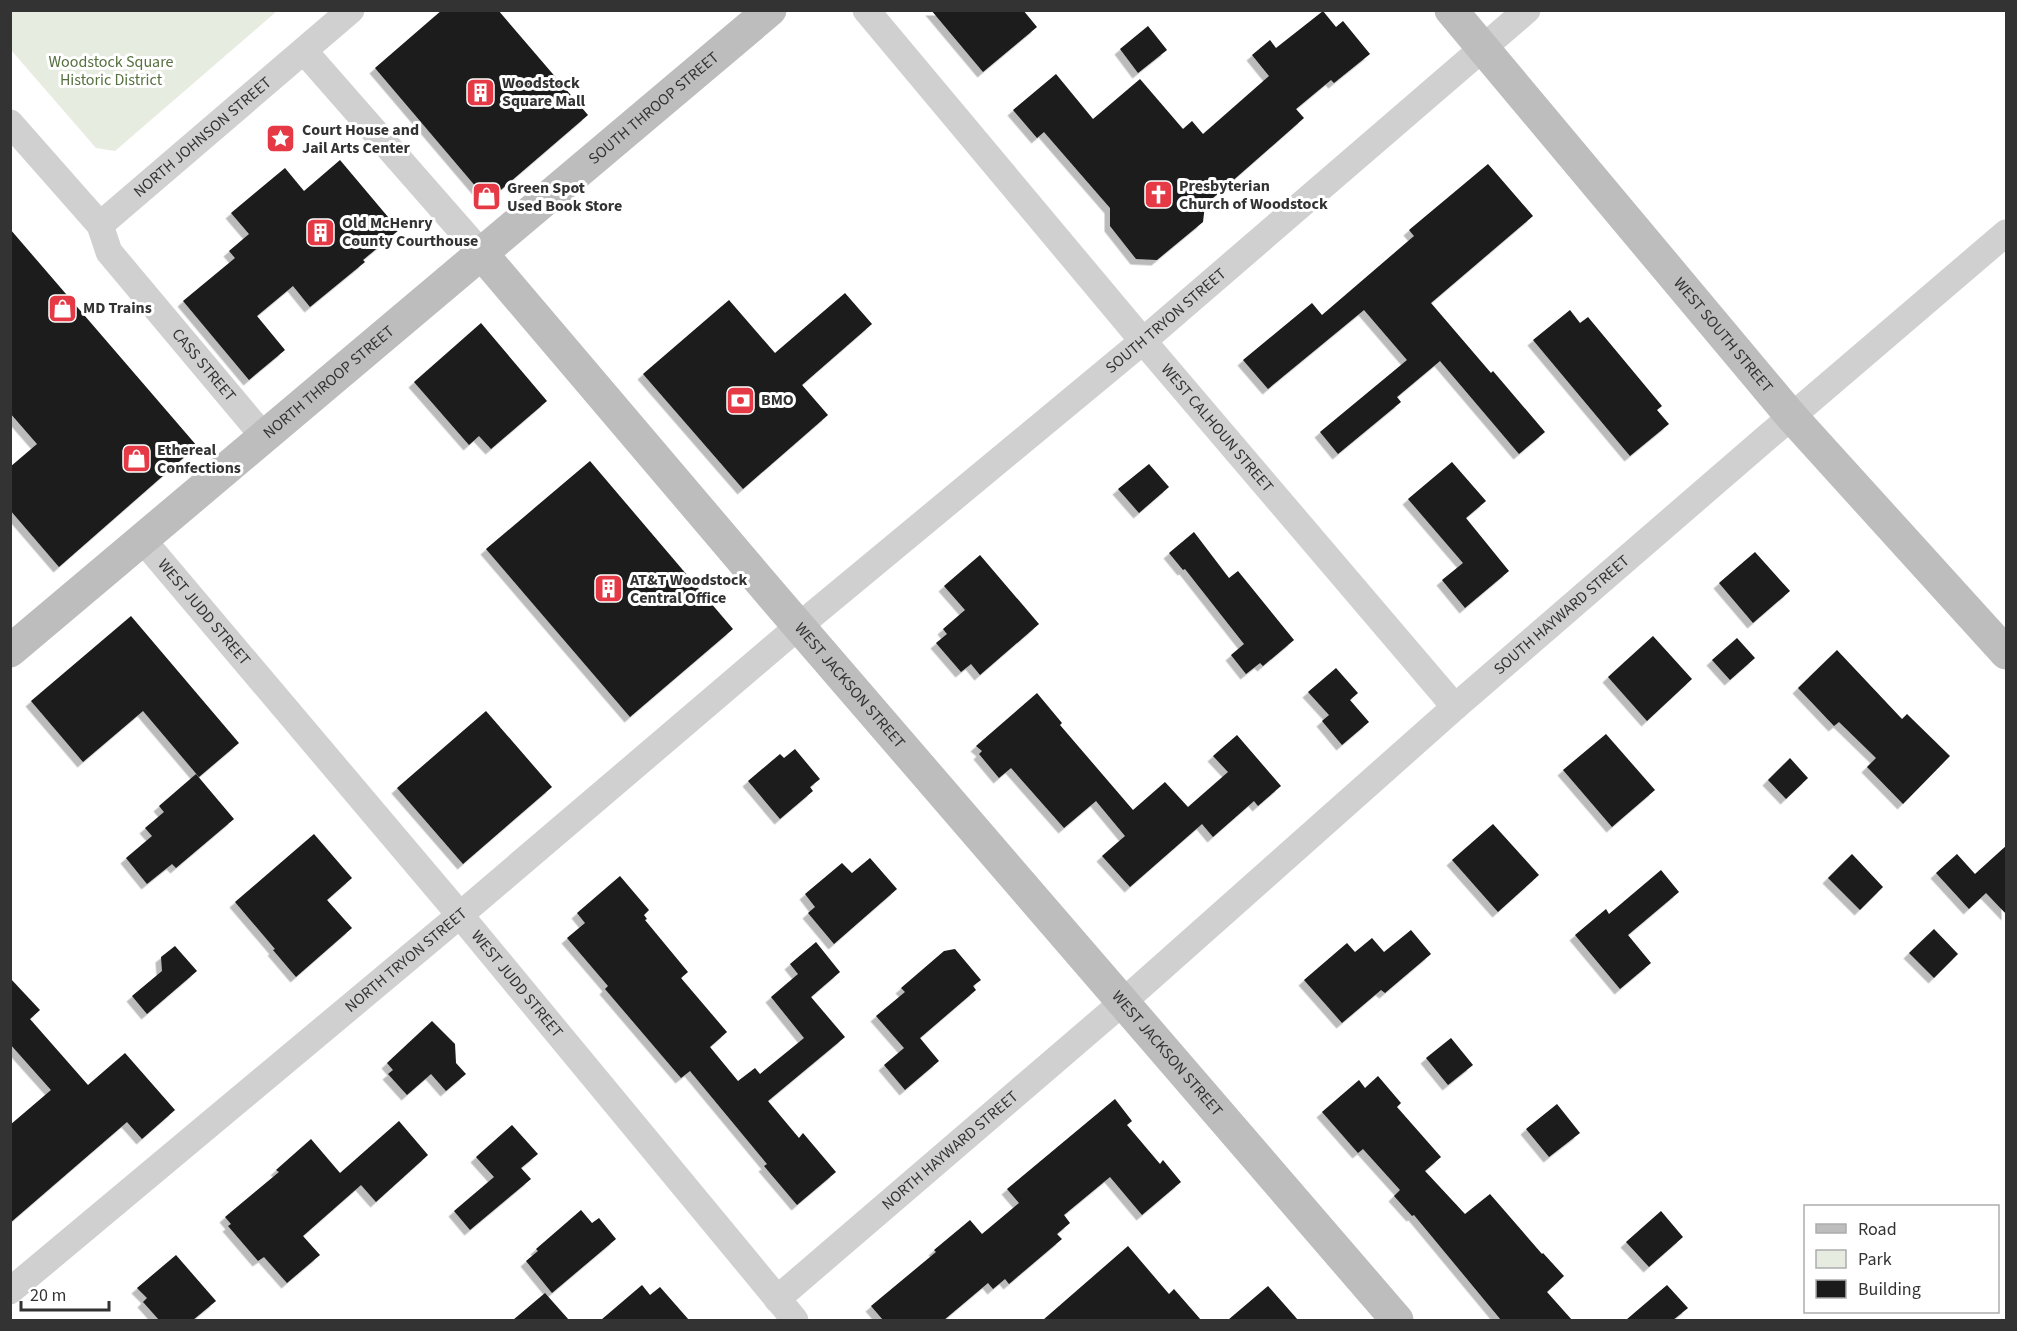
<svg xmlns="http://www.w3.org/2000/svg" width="2017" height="1331" viewBox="0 0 2017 1331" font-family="'Source Sans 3',sans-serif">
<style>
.green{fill:#e6ecdf}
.building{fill:#1a1a1a;filter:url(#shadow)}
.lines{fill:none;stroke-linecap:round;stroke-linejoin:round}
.street{stroke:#d0d0d0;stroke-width:27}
.secondary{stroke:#bdbdbd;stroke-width:33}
.labels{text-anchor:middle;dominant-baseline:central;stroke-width:6;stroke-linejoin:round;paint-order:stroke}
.park-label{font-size:16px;fill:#56703f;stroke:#fff}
.poi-label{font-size:16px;font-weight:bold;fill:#333;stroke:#fff;text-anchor:start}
.street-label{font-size:16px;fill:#333;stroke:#fff}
</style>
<defs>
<filter id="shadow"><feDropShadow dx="-5.5" dy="5.5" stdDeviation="0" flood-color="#0004"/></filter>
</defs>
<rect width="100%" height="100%" fill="#fff"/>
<!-- green -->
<path class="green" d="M10 11 11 10 277 11 115 151 96 148 11 50Z"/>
<!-- building -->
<path class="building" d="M442 10H498L588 115 488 201 375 68Z
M931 10H1023L1037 27 983 72Z
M1323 11 1336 27 1343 21 1370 54 1334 83 1331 80 1296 109 1304 118 1205 205 1203 222 1157 260 1136 259 1110 226V208L1044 132 1037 138 1013 110 1056 74 1093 119 1140 79 1183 129 1192 121 1203 134 1269 76 1252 55 1270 40 1276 48Z
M1148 26 1167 50 1138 73 1120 49Z
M340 160 399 230 363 260 365 262 310 307 293 286 257 316 285 350 249 380 183 301 235 258 229 251 249 234 231 213 285 168 304 191Z
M1488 164 1533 216 1431 303 1491 373 1493 371 1545 432 1519 454 1440 361 1397 397 1401 402 1338 454 1320 432 1407 360 1364 310 1268 389 1243 360 1312 303 1322 315 1414 236 1409 230Z
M10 229 197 446 59 567 10 510V467L37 444 10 413Z
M845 293 872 324 802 385 828 415 743 489 643 374 729 300 775 353Z
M1570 310 1580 323 1588 317 1662 406 1657 410 1669 424 1630 456 1533 340Z
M481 323 547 401 491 449 479 436 469 445 414 382Z
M590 461 733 629 630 717 486 549Z
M1452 462 1486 501 1466 518 1509 571 1465 608 1442 580 1463 563 1408 499Z
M1149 464 1169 487 1139 513 1118 489Z
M1194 532 1229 578 1238 571 1294 640 1263 666 1260 663 1246 674 1231 655 1244 644 1185 569 1183 570 1169 553Z
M1755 552 1790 591 1753 623 1719 583Z
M980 555 1039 624 980 675 971 664 961 672 936 643 947 634 943 629 965 610 944 586Z
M131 616 239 743 199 777 143 711 83 762 31 701Z
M1653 636 1692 679 1647 721 1608 677Z
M1737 638 1755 658 1730 680 1712 660Z
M1837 650 1902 719 1907 714 1950 756 1903 804 1867 767 1876 758 1839 722 1834 726 1798 688Z
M1336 668 1358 693 1350 700 1369 722 1342 745 1322 721 1329 715 1308 692Z
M1037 693 1062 723 1060 725 1133 810 1165 782 1188 807 1228 772 1213 756 1237 735 1281 786 1258 806 1254 801 1213 837 1202 824 1130 887 1102 856 1125 836 1096 801 1064 828 1011 768 999 778 979 754 982 751 976 746Z
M486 711 552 787 463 864 397 788Z
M1606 734 1655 790 1612 827 1563 770Z
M795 749 820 779 810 787 813 791 780 819 748 781 780 754 784 758Z
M1790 758 1808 778 1786 799 1768 780Z
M196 774 234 819 176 868 172 864 147 884 126 858 152 836 145 828 164 812 159 806Z
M1493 824 1539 875 1498 912 1452 860Z
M314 834 352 878 327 900 352 928 296 977 273 950 275 949 235 902Z
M2007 845V915L1986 893 1969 909 1936 873 1957 854 1975 874Z
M1852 854 1883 887 1860 910 1828 878Z
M870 858 897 889 834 944 808 913 815 907 805 894 842 863 852 873Z
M1661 870 1679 892 1628 935 1651 963 1620 989 1575 935 1606 909 1609 914Z
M620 876 649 910 644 915 647 919 645 920 688 972 681 978 727 1032 710 1047 738 1081 755 1068 760 1074 804 1038 771 997 798 974 790 964 816 942 840 972 811 997 845 1037 768 1101 799 1138 803 1133 836 1172 797 1205 764 1166 767 1164 690 1071 681 1078 605 989 608 986 567 938 585 923 577 913Z
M1934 929 1958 954 1934 978 1909 953Z
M1411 930 1431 954 1385 993 1381 990 1342 1023 1304 980 1347 943 1355 952 1372 938 1384 952Z
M175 946 197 971 147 1014 132 996 162 971 161 957Z
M955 949 981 980 973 986 976 990 920 1038 939 1061 905 1090 884 1065 904 1048 876 1016 905 992 901 988 944 951Z
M10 978 40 1010 30 1019 88 1085 125 1053 175 1110 142 1139 127 1122 10 1223V1125L51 1090 10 1044Z
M432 1021 455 1044 456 1063 466 1074 446 1091 431 1074 407 1095 388 1074 393 1070 387 1063Z
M1451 1038 1473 1065 1448 1085 1426 1058Z
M1378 1076 1401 1103 1397 1107 1441 1157 1425 1171 1465 1214 1490 1194 1542 1254 1543 1253 1564 1276 1547 1292 1572 1320H1501L1414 1215 1412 1216 1394 1196 1400 1190 1363 1149 1358 1153 1322 1112 1359 1080 1365 1088Z
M1115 1099 1132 1121 1127 1125 1160 1164 1163 1160 1181 1182 1142 1215 1110 1177 1064 1215 1070 1223 1057 1234 1062 1239 1009 1284 1005 1279 993 1289 988 1283 944 1320H883L871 1306 936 1252 934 1250 970 1220 982 1234 1019 1203 1007 1189Z
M1557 1104 1580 1133 1549 1157 1526 1129Z
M399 1121 428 1155 376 1202 361 1185 303 1236 320 1255 287 1283 264 1257 258 1261 228 1226 231 1224 225 1217 279 1172 276 1170 311 1139 340 1173Z
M512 1125 538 1154 521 1168 531 1179 470 1230 454 1211 494 1177 476 1157Z
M581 1210 592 1223 599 1218 616 1239 552 1293 526 1261 538 1251 536 1249Z
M1661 1211 1683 1237 1649 1267 1626 1242Z
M1128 1246 1169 1294 1174 1289 1201 1320H1043Z
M176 1255 216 1301 193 1320H159L143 1302 147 1298 137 1288Z
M642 1285 650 1295 660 1287 689 1320H601Z
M1667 1285 1688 1308 1673 1320H1626Z
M1268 1286 1298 1320H1228Z
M545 1293 569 1320H513Z"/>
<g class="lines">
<!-- street -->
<g class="street">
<path id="s1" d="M866 10 1143 341 1455 707"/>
<path d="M304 51 482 254"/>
<path id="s2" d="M10 123 100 225 109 252 265 438"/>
<path id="s3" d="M100 225 351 10"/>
<path id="s4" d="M142 539 460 915 795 1320"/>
<path id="s5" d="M10 1291 460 915 799 626 1143 341 1527 10"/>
<path id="s6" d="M777 1299 1123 1002 1455 707 1765 439 2006 233"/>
</g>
<!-- secondary -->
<g class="secondary">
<path id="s7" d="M1451 10 1791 416 2006 653"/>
<path id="s8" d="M482 254 777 601 1397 1320"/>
<path id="s9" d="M10 651 770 10"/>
</g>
</g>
<!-- icons -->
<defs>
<symbol id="building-square" viewBox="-11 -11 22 22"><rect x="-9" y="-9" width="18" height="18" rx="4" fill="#e63946" stroke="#fff"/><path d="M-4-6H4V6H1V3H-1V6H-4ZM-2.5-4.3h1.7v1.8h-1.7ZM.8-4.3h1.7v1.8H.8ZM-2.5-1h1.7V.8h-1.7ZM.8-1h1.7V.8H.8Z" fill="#fff"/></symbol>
<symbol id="sight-square" viewBox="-11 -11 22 22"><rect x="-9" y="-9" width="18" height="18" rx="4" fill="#e63946" stroke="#fff"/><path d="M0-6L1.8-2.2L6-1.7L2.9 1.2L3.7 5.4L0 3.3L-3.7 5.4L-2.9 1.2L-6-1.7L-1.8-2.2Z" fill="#fff"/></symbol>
<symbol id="church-square" viewBox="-11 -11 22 22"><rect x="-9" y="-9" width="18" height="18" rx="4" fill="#e63946" stroke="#fff"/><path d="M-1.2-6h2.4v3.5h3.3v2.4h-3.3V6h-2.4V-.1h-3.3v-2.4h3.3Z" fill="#fff"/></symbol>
<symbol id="shop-square" viewBox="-11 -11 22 22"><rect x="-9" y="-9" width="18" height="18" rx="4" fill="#e63946" stroke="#fff"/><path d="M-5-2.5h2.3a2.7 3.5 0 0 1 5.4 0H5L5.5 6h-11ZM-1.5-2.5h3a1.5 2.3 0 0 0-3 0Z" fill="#fff"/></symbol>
<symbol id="bank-square" viewBox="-11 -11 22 22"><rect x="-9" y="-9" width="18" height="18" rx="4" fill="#e63946" stroke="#fff"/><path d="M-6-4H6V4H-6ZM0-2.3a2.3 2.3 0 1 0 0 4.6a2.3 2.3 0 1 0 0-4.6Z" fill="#fff"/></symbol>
</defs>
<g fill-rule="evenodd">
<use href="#building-square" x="464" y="76" width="33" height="33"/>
<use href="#sight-square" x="264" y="122" width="33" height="33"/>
<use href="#church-square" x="1142" y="178" width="33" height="33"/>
<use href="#shop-square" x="470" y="180" width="33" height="33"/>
<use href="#building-square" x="304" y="216" width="33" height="33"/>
<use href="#shop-square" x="46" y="292" width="33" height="33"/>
<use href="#bank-square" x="724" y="384" width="33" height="33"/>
<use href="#shop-square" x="120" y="442" width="33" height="33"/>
<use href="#building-square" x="592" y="572" width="33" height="33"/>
</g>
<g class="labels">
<!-- park labels -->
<g class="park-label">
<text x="111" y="62">Woodstock Square<tspan x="111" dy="18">Historic District</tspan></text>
</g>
<!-- poi labels -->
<g class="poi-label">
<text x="502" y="83">Woodstock<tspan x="502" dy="18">Square Mall</tspan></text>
<text x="302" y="130">Court House and<tspan x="302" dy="18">Jail Arts Center</tspan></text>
<text x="1179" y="186">Presbyterian<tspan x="1179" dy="18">Church of Woodstock</tspan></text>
<text x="507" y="188">Green Spot<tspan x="507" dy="18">Used Book Store</tspan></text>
<text x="342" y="223">Old McHenry<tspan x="342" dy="18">County Courthouse</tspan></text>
<text x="83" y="308">MD Trains</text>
<text x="761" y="400">BMO</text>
<text x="157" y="450">Ethereal<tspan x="157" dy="18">Confections</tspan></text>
<text x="630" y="580">AT&amp;T Woodstock<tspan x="630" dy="18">Central Office</tspan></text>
</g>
<!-- street labels -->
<g class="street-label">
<text stroke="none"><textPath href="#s9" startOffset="842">SOUTH THROOP STREET</textPath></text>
<text stroke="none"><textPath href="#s3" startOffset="135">NORTH JOHNSON STREET</textPath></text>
<text stroke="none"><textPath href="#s5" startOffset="1509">SOUTH TRYON STREET</textPath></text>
<text stroke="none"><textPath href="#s7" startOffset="424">WEST SOUTH STREET</textPath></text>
<text stroke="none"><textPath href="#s2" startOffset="312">CASS STREET</textPath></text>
<text stroke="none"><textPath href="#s9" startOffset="417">NORTH THROOP STREET</textPath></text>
<text stroke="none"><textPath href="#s1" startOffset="546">WEST CALHOUN STREET</textPath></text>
<text stroke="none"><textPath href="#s4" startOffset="96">WEST JUDD STREET</textPath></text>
<text stroke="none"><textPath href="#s6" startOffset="1041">SOUTH HAYWARD STREET</textPath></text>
<text stroke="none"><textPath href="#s8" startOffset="567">WEST JACKSON STREET</textPath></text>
<text stroke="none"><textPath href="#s5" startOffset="516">NORTH TRYON STREET</textPath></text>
<text stroke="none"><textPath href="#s4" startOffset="582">WEST JUDD STREET</textPath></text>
<text stroke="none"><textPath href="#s8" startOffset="1053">WEST JACKSON STREET</textPath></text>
<text stroke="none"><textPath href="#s6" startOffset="228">NORTH HAYWARD STREET</textPath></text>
</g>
</g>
<!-- border -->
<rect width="2017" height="1331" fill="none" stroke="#333333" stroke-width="24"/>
<!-- legend -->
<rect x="1804" y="1205" width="195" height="108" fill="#ffffff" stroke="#adadad" stroke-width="1.5"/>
<rect x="1816" y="1224" width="30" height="9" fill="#bdbdbd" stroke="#adadad" stroke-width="1.5"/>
<text x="1858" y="1235" font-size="18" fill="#333333">Road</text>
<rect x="1816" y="1250" width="30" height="18" fill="#e6ecdf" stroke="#adadad" stroke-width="1.5"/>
<text x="1858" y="1265" font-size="18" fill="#333333">Park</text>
<rect x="1816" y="1280" width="30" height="18" fill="#1a1a1a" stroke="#adadad" stroke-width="1.5"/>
<text x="1858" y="1295" font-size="18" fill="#333333">Building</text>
<!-- scale -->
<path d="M21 1301v9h88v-9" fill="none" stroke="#333333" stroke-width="3"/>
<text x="30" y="1301" font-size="18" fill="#333333" stroke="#ffffff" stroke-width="4.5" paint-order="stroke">20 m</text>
</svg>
